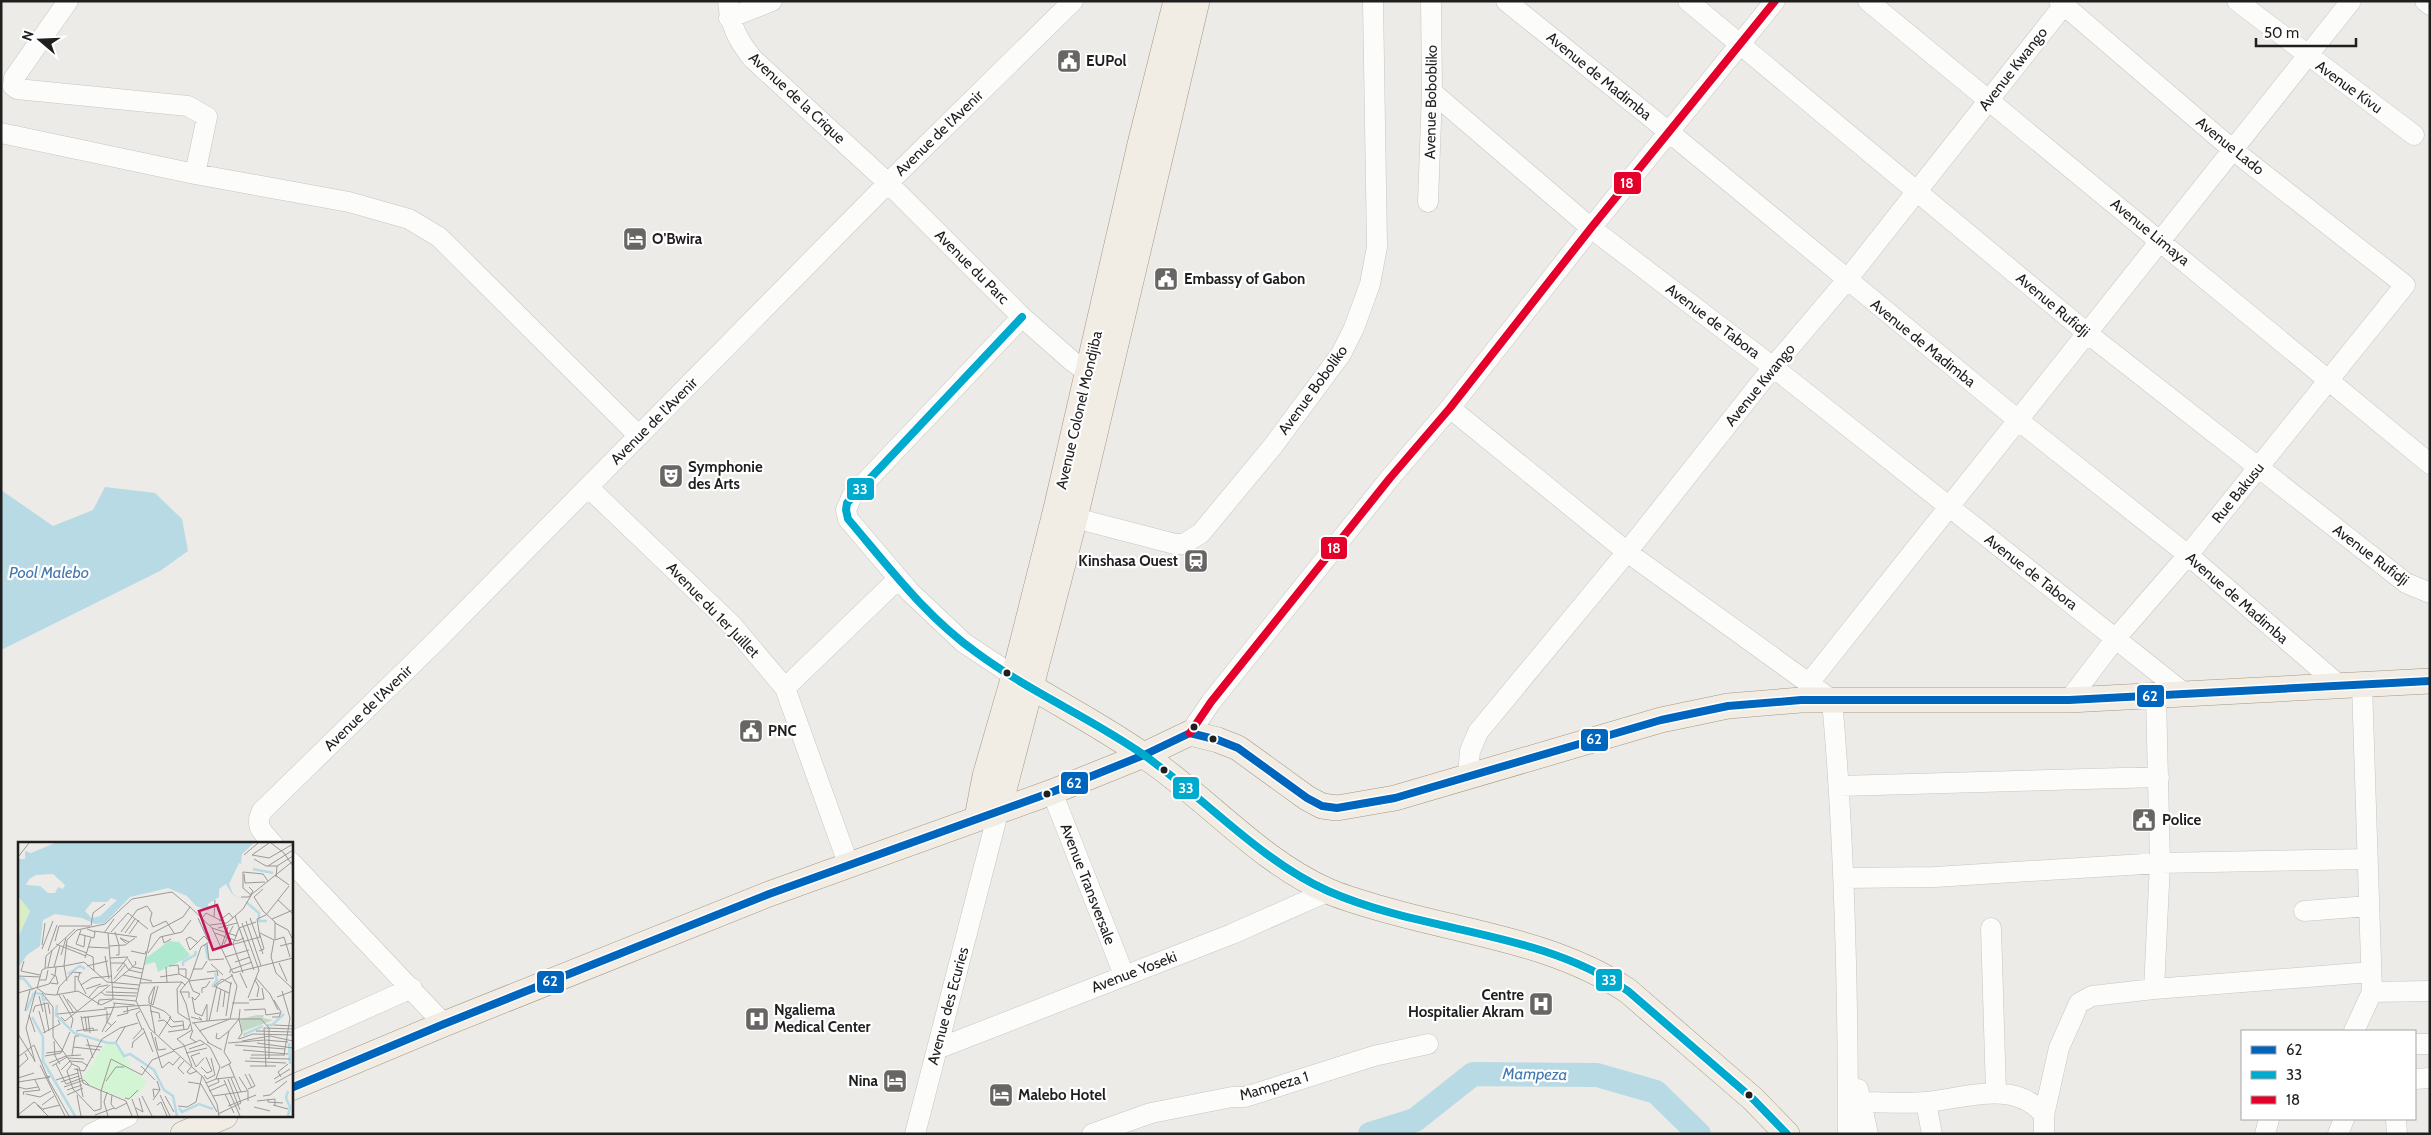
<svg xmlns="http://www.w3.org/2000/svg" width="2431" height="1135" viewBox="0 0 2431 1135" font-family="Cabin,sans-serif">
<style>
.water{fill:#b7dae4}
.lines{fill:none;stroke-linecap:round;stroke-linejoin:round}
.river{stroke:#b7dae4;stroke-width:24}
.minor-casing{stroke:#c6c5c3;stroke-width:21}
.major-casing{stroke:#a39883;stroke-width:26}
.minor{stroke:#fcfcfb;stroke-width:20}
.major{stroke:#f1ece4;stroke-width:25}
.bus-1-casing{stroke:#fff;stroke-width:11}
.bus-2-casing{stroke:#fff;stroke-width:11}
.bus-3-casing{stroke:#fff;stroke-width:11}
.bus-1{stroke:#0065bd;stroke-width:8}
.bus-2{stroke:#00a9ce;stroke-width:8}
.bus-3{stroke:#e4002b;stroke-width:8}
.bus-dot{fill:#1f1f1f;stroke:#fff;stroke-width:2}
.labels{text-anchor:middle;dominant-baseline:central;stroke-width:4.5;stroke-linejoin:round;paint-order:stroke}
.poi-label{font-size:15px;font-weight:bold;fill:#1f1f1f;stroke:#fff;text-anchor:start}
.street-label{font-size:15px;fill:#1f1f1f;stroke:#fff}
.water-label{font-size:16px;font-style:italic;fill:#4078af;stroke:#fff}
.inset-river{fill:none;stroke:#b7dae4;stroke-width:2.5}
.inset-road{fill:none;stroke:#9b9997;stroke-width:1}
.view{fill:#c2185b;fill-opacity:0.15;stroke:#c2185b;stroke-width:2.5}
.inset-edge{fill:none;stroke:#1f1f1f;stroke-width:2.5}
.line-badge{stroke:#fff;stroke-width:2}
.badge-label{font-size:14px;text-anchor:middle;font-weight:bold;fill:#fff}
</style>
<rect width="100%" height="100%" fill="#edebe7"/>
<!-- water -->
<path class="water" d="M105 487 155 493 182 519 188 551 160 571 1 650V490L53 526 93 510Z"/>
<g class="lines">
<!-- river -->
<path class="river" d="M1370 1134 1415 1120 1473 1074 1597 1075 1656 1092 1699 1134"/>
<defs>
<path id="minor" d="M68 1 14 78 13 86 17 89 188 106 207 117 195 174
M728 1C730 25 738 41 753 59L888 183 1022 317 1072 361 1087 372 1099 375
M1506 1 1669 132 2018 420 2188 555 2339 685
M1688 1 2087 333 2406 583 2430 593
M1868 1 2430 464
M2059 1 2233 150 2405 285 2188 555 2116 638 2069 700
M2237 1 2414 135
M2425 1 2430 5
M729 18 772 1
M1432 92 1591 228 1773 367 2184 693
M1 133 195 174 349 202 409 219 439 237 639 436
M1428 202 1432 92 1431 1
M1450 408 1627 552 1832 700C1845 844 1848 989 1848 1134
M588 487 732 625 785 688 849 866
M1075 518 1175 544H1184L1201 533 1273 446 1341 354 1354 328 1370 284 1377 247 1373 1
M1014 676 964 643 910 592 848 519 846 510 852 496 1022 317
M1809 683 2351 1
M785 688 898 579
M1190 733 1211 702 1275 622 1390 478 1450 408 1591 228 1775 1
M1468 775 1470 751 1478 732 1627 552 1773 367 1846 281 2067 1
M1840 786 2159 777
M1052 792 1124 975
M273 844C263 833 254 826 262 811L439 638 888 183 1073 1
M291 862 444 1024
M1843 878 1935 877 2160 863 2368 859
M2304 911 2369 906
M1991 928 1996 1092
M2154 989 2160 863 2156 696
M2372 992 2430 991
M2354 1031 2372 992 2362 684
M291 1042 412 988
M2415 1044H2430
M937 1049 1232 934 1329 891
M2415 1079 2430 1078
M1858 1089 1868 1134
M1861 1102C1883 1102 1905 1104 1927 1102 1965 1098 2016 1079 2044 1115
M1926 1102 1932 1134
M2396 1119 2397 1134
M91 1134 128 1116
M915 1134 999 809
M1092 1134 1151 1113 1232 1097H1245L1374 1056 1428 1044
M2044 1134V1115L2059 1048 2079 1003 2092 996 2154 989 2371 972
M2265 1134 2269 1119
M2338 1134 2344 1119"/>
<path id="major" d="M1014 676C1056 703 1102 726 1143 755 1206 797 1258 860 1328 891 1344 898 1362 903 1379 908 1463 933 1553 941 1628 991L1753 1099 1787 1134
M999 809 1075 518 1197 1
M977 818 985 776 1014 676 1056 509 1141 140 1176 1
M291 1088 444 1024 769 894 1052 792 1144 755 1190 733 1218 740 1238 748 1307 798 1322 806 1337 808 1395 798 1661 720 1728 706 1801 700H2069L2430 681
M183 1134 225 1116"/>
</defs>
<!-- minor casing -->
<use href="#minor" class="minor-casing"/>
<!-- major casing -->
<use href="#major" class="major-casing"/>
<!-- minor -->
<use href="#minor" class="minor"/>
<!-- major -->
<use href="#major" class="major"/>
<defs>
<path id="bus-1" d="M291 1088 444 1024 769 894 1052 792 1144 755 1190 733 1218 740 1238 748 1307 798 1322 806 1337 808 1395 798 1661 720 1728 706 1801 700H2069L2430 681"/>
<path id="bus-2" d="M1022 317 847 503 846 510 848 519C888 566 926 617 977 653 1030 692 1091 718 1144 755 1204 798 1261 861 1328 891 1426 934 1536 929 1628 991L1753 1099 1787 1134"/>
<path id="bus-3" d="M1190 733 1211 702 1275 622 1390 478 1450 408 1591 228 1775 1"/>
</defs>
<!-- bus-1 casing -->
<use href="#bus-1" class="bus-1-casing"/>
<!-- bus-2 casing -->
<use href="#bus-2" class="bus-2-casing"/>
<!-- bus-3 casing -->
<use href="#bus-3" class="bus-3-casing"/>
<!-- bus-1 -->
<use href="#bus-1" class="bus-1"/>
<!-- bus-2 -->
<use href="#bus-2" class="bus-2"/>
<!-- bus-3 -->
<use href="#bus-3" class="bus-3"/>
</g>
<!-- icons -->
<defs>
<symbol id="civic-square" viewBox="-11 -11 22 22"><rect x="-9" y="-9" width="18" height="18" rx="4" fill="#676665" stroke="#fff"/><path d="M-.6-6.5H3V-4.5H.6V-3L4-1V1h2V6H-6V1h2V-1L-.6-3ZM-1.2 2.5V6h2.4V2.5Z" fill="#fff"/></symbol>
<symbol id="hotel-square" viewBox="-11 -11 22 22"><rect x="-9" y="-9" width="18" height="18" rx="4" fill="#676665" stroke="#fff"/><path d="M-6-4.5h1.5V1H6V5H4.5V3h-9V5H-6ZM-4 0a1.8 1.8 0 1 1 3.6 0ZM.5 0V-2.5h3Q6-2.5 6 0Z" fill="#fff"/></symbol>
<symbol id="theatre-square" viewBox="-11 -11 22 22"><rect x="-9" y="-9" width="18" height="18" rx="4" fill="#676665" stroke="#fff"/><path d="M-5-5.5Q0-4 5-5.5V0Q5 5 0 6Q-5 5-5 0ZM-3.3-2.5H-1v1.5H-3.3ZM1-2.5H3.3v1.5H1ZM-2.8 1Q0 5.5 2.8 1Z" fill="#fff"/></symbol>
<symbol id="station-square" viewBox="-11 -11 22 22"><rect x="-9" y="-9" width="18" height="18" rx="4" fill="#676665" stroke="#fff"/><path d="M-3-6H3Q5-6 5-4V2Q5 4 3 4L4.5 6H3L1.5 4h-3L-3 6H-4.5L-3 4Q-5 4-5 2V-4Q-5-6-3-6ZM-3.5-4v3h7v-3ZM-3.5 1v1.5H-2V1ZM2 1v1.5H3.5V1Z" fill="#fff"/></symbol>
<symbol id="hospital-square" viewBox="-11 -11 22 22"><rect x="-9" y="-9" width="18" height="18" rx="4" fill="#676665" stroke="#fff"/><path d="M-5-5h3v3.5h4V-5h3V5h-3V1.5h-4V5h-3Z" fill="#fff"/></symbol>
</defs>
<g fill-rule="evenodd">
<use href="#civic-square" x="1055" y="47" width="28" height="28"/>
<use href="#hotel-square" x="621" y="225" width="28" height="28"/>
<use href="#civic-square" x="1152" y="265" width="28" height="28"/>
<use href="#theatre-square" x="657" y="462" width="28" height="28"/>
<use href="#station-square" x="1182" y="547" width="28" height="28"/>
<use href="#civic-square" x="737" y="717" width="28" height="28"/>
<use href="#civic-square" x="2130" y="806" width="28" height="28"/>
<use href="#hospital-square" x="1527" y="990" width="28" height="28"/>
<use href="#hospital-square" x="743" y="1005" width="28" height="28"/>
<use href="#hotel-square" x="881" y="1067" width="28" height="28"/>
<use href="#hotel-square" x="987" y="1081" width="28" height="28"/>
</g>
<!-- markers -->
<g class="bus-dot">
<circle cx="1007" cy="673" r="4.5"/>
<circle cx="1194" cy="727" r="4.5"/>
<circle cx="1213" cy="739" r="4.5"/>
<circle cx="1164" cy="770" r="4.5"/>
<circle cx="1047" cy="794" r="4.5"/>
<circle cx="1749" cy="1095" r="4.5"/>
</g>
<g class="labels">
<!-- poi labels -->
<g class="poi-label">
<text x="1086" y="61">EUPol</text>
<text x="652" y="239">O'Bwira</text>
<text x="1184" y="279">Embassy of Gabon</text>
<text x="688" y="467">Symphonie<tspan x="688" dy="17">des Arts</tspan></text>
<text x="1178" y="561" text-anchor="end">Kinshasa Ouest</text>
<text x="768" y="731">PNC</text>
<text x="2162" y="820">Police</text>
<text x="1524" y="995" text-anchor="end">Centre<tspan x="1524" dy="17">Hospitalier Akram</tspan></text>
<text x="774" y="1010">Ngaliema<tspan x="774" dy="17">Medical Center</tspan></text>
<text x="878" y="1081" text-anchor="end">Nina</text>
<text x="1018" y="1095">Malebo Hotel</text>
</g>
<!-- street labels -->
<g class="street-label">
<text transform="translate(2013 69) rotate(-52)">Avenue Kwango</text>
<text transform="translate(1599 76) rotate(39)">Avenue de Madimba</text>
<text transform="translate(2349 87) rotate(36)">Avenue Kivu</text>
<text transform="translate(797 98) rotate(43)">Avenue de la Crique</text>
<text transform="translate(1431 102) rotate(-89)">Avenue Bobobliko</text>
<text transform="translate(939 133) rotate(-44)">Avenue de l'Avenir</text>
<text transform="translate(2230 146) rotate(39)">Avenue Lado</text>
<text transform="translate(2150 232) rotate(39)">Avenue Limaya</text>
<text transform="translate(972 267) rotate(45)">Avenue du Parc</text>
<text transform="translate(2053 305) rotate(40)">Avenue Rufidji</text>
<text transform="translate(1713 321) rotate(37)">Avenue de Tabora</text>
<text transform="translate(1923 343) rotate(39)">Avenue de Madimba</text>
<text transform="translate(1760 385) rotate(-51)">Avenue Kwango</text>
<text transform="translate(1313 390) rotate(-54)">Avenue Boboliko</text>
<text transform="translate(1079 410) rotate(-77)">Avenue Colonel Mondjiba</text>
<text transform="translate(654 421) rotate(-45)">Avenue de l'Avenir</text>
<text transform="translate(2238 493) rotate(-51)">Rue Bakusu</text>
<text transform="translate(2371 555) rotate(37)">Avenue Rufidji</text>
<text transform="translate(2031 572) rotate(38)">Avenue de Tabora</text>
<text transform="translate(2237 598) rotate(41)">Avenue de Madimba</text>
<text transform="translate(713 610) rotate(46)">Avenue du 1er Juillet</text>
<text transform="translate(368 708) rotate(-44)">Avenue de l'Avenir</text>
<text transform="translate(1088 884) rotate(69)">Avenue Transversale</text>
<text transform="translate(1134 972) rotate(-21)">Avenue Yoseki</text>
<text transform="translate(948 1006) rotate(-75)">Avenue des Ecuries</text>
<text transform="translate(1274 1086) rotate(-16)">Mampeza 1</text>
</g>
<!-- water labels -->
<g class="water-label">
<text x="49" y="572">Pool Malebo</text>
<text transform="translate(1535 1074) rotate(1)">Mampeza</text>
</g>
</g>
<!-- overview -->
<g transform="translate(18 842)">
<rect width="275" height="275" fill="#edebe7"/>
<path d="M0 54 12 68 0 96Z" fill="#daedc3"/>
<path d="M239 173H246L245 176 255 178 224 190 222 177Z" fill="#c4d9c5"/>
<path d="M94 201 111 218 112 227 129 240 122 250 110 258 74 244 65 236 87 202Z" fill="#d3f5d3"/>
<path d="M151 99 161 100 172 113 169 116 140 130 137 120 127 123 128 116Z" fill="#aee8cf"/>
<path d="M37 1H236L224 12 223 22 221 21 211 42 215 52 229 60 214 52 208 42 201 47V55L190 62 191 69 178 64 169 54 150 46 112 55 87 81 77 82 64 76 37 72 25 78 22 104 9 113 0 126V96L12 69 0 54V17H7V9L13 11ZM35 32 47 43 45 47 40 45 37 51H30L22 44 8 43 11 37 18 33ZM93 56 99 58 82 74 74 76 67 69 74 60H89Z" fill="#b7dae4" fill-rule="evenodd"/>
<path class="inset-river" d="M235 27 255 31M228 60 241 71V79H249M185 84 191 94 189 98M187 102 190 117M165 124V120L177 113 178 109M50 132 62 124 67 127M1 136 6 137 15 148M194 145 199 138 197 131M16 151 24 152 25 158 29 157M39 163 38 173 56 191 90 201H98L106 214 112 212 136 228 146 248 155 254 159 274M8 169 16 151M14 175 25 195V219L57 274M249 183H254L266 172M225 193 245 184M271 201 272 222M161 266 164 270 181 262 195 267M270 274 272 265 268 256 270 249"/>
<path class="inset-road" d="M253 1 266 11 275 24M226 13 240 1M234 13 251 16 275 2M234 13 251 1M0 15 11 1M236 17 248 24H259M250 24 275 8M226 32 227 41 247 40M257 33 271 43M258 35 259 24 275 14M245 47 236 55 245 69 257 80V98M233 53 225 46V30L245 32 250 39M223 55H231L235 49 231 45M260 58 275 72M171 64 194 86 215 131 275 116M172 65 165 75 133 92 118 159 132 187 185 235 199 262 201 274M217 74 236 128M185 75 188 71 206 80M196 75 197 58M180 76 189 96M232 76 245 112M254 77 275 68M201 79 211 71 215 76M228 79 243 124M224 81 241 128 230 156M257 81 270 88 275 98M192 83 209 81 225 67 234 52 275 19M73 84 75 71 87 62M135 85 148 79 156 91M194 86 219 94M200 86 219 81M63 88 58 102 66 105 67 94M76 89 119 95M93 90 110 71 130 87M97 90 101 103V113H98M103 90 119 68 129 64 134 71 132 78 135 85M86 91 96 77M90 91 94 141M107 91 117 77M197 91 219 99 226 96M242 91 256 98 253 115 258 131 275 147M61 92 76 96 77 90 69 87M111 92 121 78M144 94 146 101 153 97M257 98 266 95 272 115M37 99 41 84H72M179 100 172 95 168 97 172 108 186 94 191 99M108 101 102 96 111 100M38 102 68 114M189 102 191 118 206 117M206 102 215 84M24 103 27 81M47 103 69 111M91 104 107 103 117 96M262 104 274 101 275 108M70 105 91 106M202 106 242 95 239 77 248 73 271 44M203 106 210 85M24 107 35 79M30 109 39 83M113 109 127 112 128 109M241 109 246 107 242 93M130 111 142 95 164 90 173 78M68 112 75 115 76 129M43 113 48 96M87 114 91 137M207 115 231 108M67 116 73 96M92 116 110 115 99 129M110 117 115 125 125 127M6 119 3 129 22 133M217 120 232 115M93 121H106L111 128 124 131M261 121 269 139M193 122 205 133M69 124 90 119M151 124 160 123 161 132M30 125 34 108M36 125 42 104M148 125 149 141M27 126 28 114 57 87M161 127H168V136M175 127H184L189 119M62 130 60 137 68 152M189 130 199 129 200 134M212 131V128L234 120M222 131 229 146M225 131 215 102 221 86 238 80M105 133 134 139M0 134 22 135M142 135 161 132 172 138M238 136 252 152 260 168M96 137 107 123M21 138H28L30 128M237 138 241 145 239 155M49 139 46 124 28 126 24 128 19 146 27 152 37 153 60 149 83 163 96 157 118 159M171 139 175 149 182 152 177 158M171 139 196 136M164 140 159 147 160 171 171 178M32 141 40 142 38 134 33 132M95 141 118 122 117 119M122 141 164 140 167 143M63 143 74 136 94 134M121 143 89 140 66 120 46 124 49 98 59 88 87 82 114 57 154 50 172 65M94 145 120 147M136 145 131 155V161L135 163 140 144M68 147 83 142M57 149V134L60 135M264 149 272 176 266 213M83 150 87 153 118 154M88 150 119 151M162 150H171V156M0 151 31 142 37 133 38 125M24 151 35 165V195L54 222 61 225 65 241 108 259 114 274M184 151V146L188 145 192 139M211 151 196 144 204 137 214 142M39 153 41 145 55 130 64 131M41 153 55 177 53 186M45 153 55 170M21 154 25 170M71 155 80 145 90 143M259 155 275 149M49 157 59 169M177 158 174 155 177 171M231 158 246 157 244 146M26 160 31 189M95 161 117 163M214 161H231M133 162 137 144M80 163 81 158 95 157 94 141M132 163 137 191M189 163V179L211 177M205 165 207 149M86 166 131 163 146 169 153 175 141 194M226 168 247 167 248 173 262 171M7 169 12 148M21 169 27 191M89 169V180L93 183M132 169 141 171 142 177M15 170 17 164 30 161 32 172M105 170 121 166M199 170 203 147M177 171 184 174 189 162M39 172 89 167M11 173 17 190M63 174 66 189 80 188M67 174 69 189M70 174 72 191M99 174 110 171 109 164M208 174 213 140M43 175 47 179 92 143M151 175 156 180 165 179 166 188M173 175 184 178 181 175M254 175H261L263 170 256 158M63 176 93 172 97 161M212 177H243L251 186V217M140 179 146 178 153 185 166 183M191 179 199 143 215 133M174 181 189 179M176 181 191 201M256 183 275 184M125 186 135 210M175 188 172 196 178 200M58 189 75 186 76 188M181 189 212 177 219 144 213 132M238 189 275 190M84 190 93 172M87 190 98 179M133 190 144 226 151 220 155 223 162 215M150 190 170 187 172 182M25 191 42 182 40 178M199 191 198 196 201 197 211 189M0 192 17 219M137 195 140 208 148 207M69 197 75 216M115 197 124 187 118 172 122 169M220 197 224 191 221 177M221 197 235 192 275 193M36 199 37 214 42 222M224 199 252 194 275 199M98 200 107 185M178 200 182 198 192 205 202 225 198 237 188 241M189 200 204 208M210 201 247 198 270 200M239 201 275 206M68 203 84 205M217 203 267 207M55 205 82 208M114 206 115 200 127 190M171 207 186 202M155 208 178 200M225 208 270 212M28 211 45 209M168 211 189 206M182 211 173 214 178 225 186 216M54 213 57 194H61M233 213H267M27 214 43 211 52 190M0 215 16 203 31 239 51 274M50 216 66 217M232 216 272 217M166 219 160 226 166 232M227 219 268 221M17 220 8 186 18 148M31 221 48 214 63 213M38 222 48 242 64 236M54 222 49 229 55 247 76 269 83 267V248M211 222 223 250M22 223 47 274M34 224 49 215M123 224 137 238M174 224 166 203 159 197 174 188 168 162 162 149 172 137 183 105 191 100M232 224H258M173 225 169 230 172 232 179 229M183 225 189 231 194 229 188 215M248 225 246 186 275 187M0 226 10 217 7 211M59 226 65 255M203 226 213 221 206 210 211 189 221 177 222 167M56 227 66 229 84 197 102 186 120 181M43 228 52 219 64 220 70 224M227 232 234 246M186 233 189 237 197 233 193 216M221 235 230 249V259M263 235 260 230 270 222M0 236 16 231M213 236 219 250M198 237 216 235M210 237 222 268M256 237 272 227M38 238 60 231M206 238 222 274M88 239 98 225H106M0 240 32 235 29 234M43 240 61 234M170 240 183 242 199 270M257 241 275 231M0 245 8 247 20 245M46 245 66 238 71 243M190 245 201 240 200 236M230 247 237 244 231 232M49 248 64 243M83 249 93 217 124 233 134 218 156 209M191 249 208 242M89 250 86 260 90 274M8 252 22 255 33 249M207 252 216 271M6 253 5 250 22 248 17 238M49 253 65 246M59 253 63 274M94 253 93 262 97 267 109 261M142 253 152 274M124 254 134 274M147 254 156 270M195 254 229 249M245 254 252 253 269 239M136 255 135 247 142 248M107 256 111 257 120 248M114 257 120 274M250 257V260L265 261M135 258 142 248 139 239M239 259 257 257V264M19 263 30 274M24 263 36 254M139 263 143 260 149 274M255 263 270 267M160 264 169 265 178 260 184 234M210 264 238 253M236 265 252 269M118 266 125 270 121 256M25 267 42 263M200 272 223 261 219 250M0 273 16 260 26 268M77 273 96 266"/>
<path class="view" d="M199 63 213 102 195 108 181 69Z"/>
<rect width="275" height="275" class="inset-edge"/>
</g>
<g class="line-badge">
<rect x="1613" y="171" width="29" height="24" rx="5" fill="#e4002b"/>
<rect x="846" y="477" width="29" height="24" rx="5" fill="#00a9ce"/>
<rect x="1320" y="536" width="28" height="24" rx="5" fill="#e4002b"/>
<rect x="2136" y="684" width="29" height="24" rx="5" fill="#0065bd"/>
<rect x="1580" y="728" width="29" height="24" rx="5" fill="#0065bd"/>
<rect x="1060" y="771" width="29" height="24" rx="5" fill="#0065bd"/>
<rect x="1172" y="776" width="28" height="24" rx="5" fill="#00a9ce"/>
<rect x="1595" y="968" width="28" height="24" rx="5" fill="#00a9ce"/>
<rect x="536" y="970" width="29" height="24" rx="5" fill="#0065bd"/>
</g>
<g class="badge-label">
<text x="1627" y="188">18</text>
<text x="860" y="494">33</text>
<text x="1334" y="553">18</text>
<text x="2150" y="701">62</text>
<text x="1594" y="744">62</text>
<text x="1074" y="788">62</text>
<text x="1186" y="793">33</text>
<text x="1609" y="985">33</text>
<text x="550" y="986">62</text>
</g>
<!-- border -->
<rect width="2431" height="1135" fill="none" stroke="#1f1f1f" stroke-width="5"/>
<!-- legend -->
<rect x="2241" y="1030" width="175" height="90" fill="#ffffff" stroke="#a5a5a5"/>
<rect x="2251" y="1046" width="25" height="8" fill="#0065bd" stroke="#a5a5a5"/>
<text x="2286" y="1055" font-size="15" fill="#1f1f1f">62</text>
<rect x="2251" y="1071" width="25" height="8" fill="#00a9ce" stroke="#a5a5a5"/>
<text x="2286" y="1080" font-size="15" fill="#1f1f1f">33</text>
<rect x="2251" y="1096" width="25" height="8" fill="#e4002b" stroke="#a5a5a5"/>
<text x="2286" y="1105" font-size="15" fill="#1f1f1f">18</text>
<!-- north arrow -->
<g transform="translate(40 40) rotate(289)" stroke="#ffffff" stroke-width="4" paint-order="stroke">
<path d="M0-4L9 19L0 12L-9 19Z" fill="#1f1f1f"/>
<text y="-8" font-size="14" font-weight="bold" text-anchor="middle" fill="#1f1f1f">N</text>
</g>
<!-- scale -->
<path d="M2256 38v8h100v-8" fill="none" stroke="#1f1f1f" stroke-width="2.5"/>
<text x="2264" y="38" font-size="15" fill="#1f1f1f" stroke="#ffffff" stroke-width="4" paint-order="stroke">50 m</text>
</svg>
